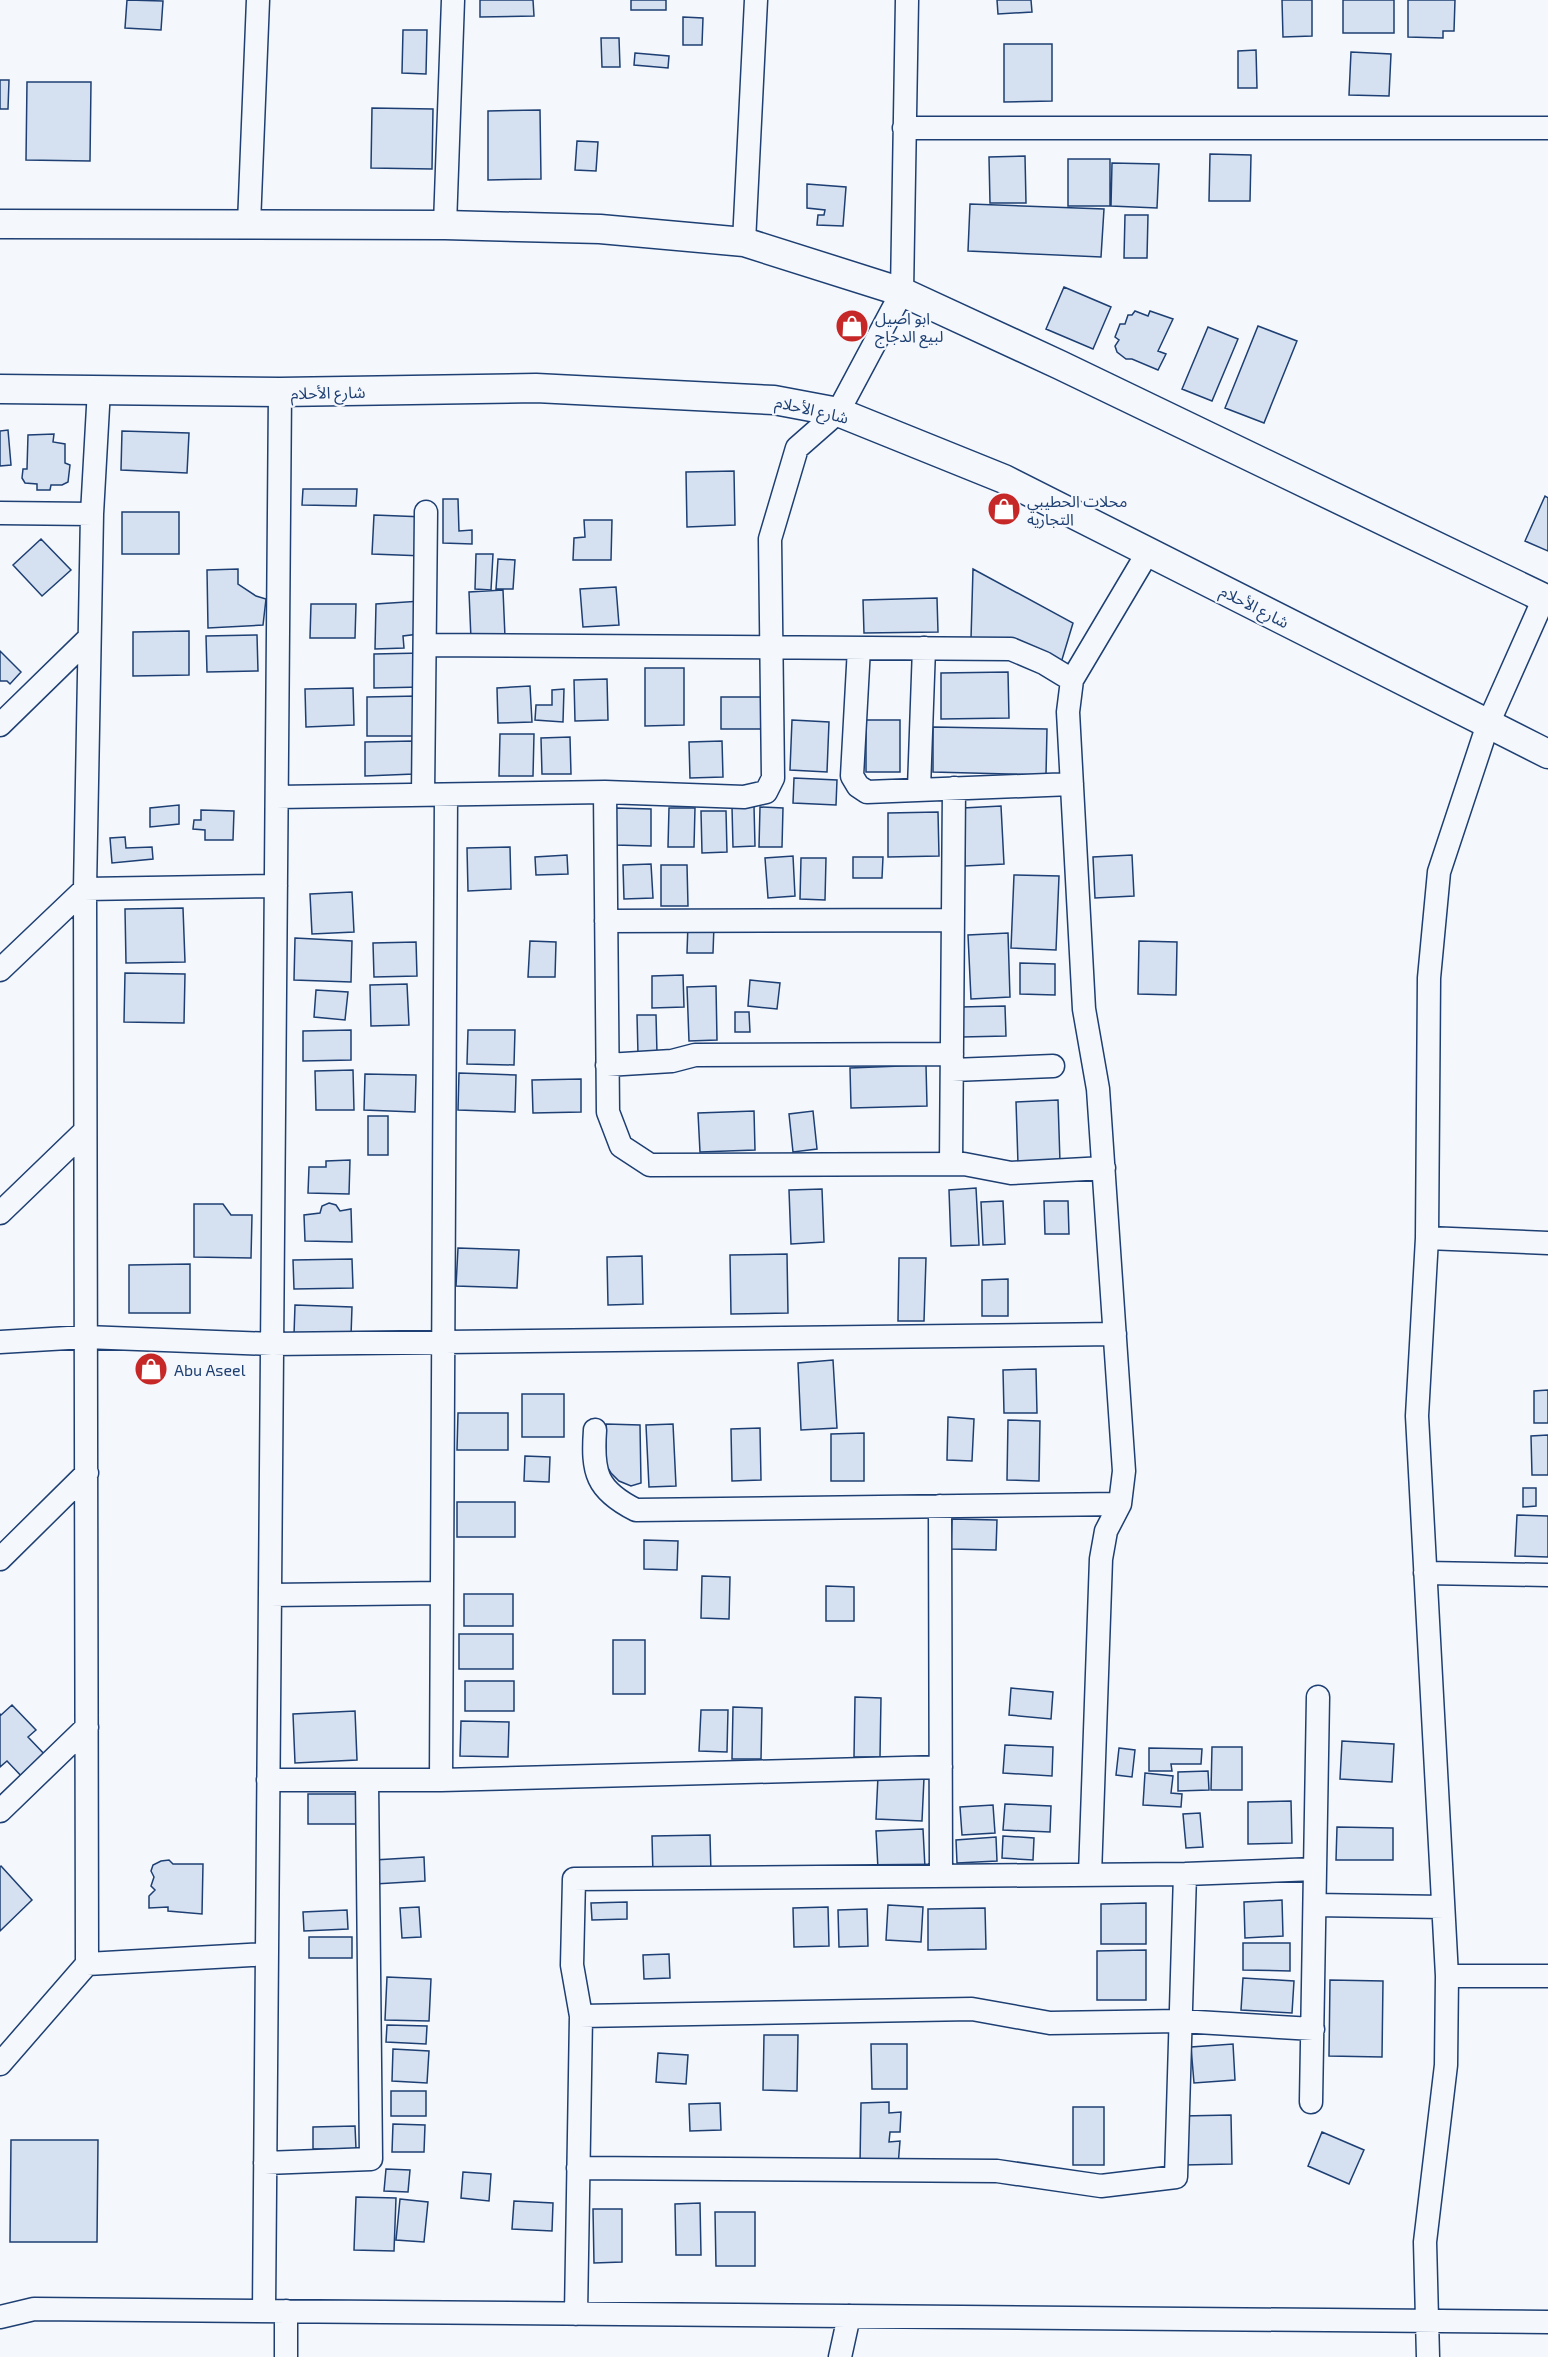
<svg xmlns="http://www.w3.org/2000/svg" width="1548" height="2357" viewBox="0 0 1548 2357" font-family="'Exo 2','Noto Sans Arabic',sans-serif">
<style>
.building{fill:#d5e0f0;stroke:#1d3f73;stroke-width:1.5}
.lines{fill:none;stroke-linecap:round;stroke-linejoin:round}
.minor-casing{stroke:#1d3f73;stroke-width:25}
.major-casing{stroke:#1d3f73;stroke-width:31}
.minor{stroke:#f4f7fb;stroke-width:22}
.major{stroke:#f4f7fb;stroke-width:28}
.labels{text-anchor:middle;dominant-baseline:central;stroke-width:4.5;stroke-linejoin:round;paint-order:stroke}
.poi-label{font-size:16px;fill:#1d3f73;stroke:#f4f7fb;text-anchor:start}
.street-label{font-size:16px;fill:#1d3f73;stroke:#f4f7fb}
</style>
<rect width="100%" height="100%" fill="#f4f7fb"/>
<!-- building -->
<path class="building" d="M127 0 163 1 161 30 125 28Z
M480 0H533L534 16 480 17Z
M631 0H666V10H631Z
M997 0H1031L1032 12 998 14Z
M1282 0H1312V36L1283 37Z
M1343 0H1394V33H1343Z
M1408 0H1455L1454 31H1443V38L1408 37Z
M683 17 703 18 702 45H683Z
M403 30H427L426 74 402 73Z
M601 38H619L620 67H602Z
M1004 44H1052V101L1004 102Z
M1256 50 1257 88H1238V51Z
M1351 52 1391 54 1389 96 1349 95Z
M635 53 669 56 668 68 634 65Z
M0 80H9L8 109H0Z
M27 82H91L90 161 26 160Z
M372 108 433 109 432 169 371 168Z
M540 110 541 179 488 180V111Z
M577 141 598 142 596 171 575 170Z
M1210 154 1251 155 1250 201H1209Z
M1025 156 1026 203H990L989 157Z
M1068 159H1110V206H1068Z
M1112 163 1159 164 1157 208 1111 206Z
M807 184 846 187 843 226 817 225 818 215H824L825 210 807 208Z
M970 204 1104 209 1101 257 968 251Z
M1125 215H1148L1147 258H1124Z
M1064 287 1111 307 1093 349 1046 329Z
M1135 311 1148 316 1150 311 1173 319 1158 351 1166 354 1158 370 1132 359H1126L1117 352 1115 346 1119 340 1115 337 1120 324H1125L1128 315H1132Z
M1258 326 1297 341 1264 423 1225 408Z
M1208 327 1238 339 1212 401 1182 389Z
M8 430 11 465 0 466V431Z
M122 431 189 433 187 473 121 470Z
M54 434 53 442 65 444V463L70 465 68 482 62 485H51L50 490H37V484L25 483 22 478 23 469H27L28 435Z
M734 471 735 525 687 527 686 472Z
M303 489H357L356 506 302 505Z
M1545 496 1548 498V551L1525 541Z
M443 499H458L459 531 472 530V544L443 543Z
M122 512H179V554H122Z
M374 515 425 517 424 556 372 554Z
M584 520H612L611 560H573L574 538 585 537Z
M41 539 71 570 42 596 13 565Z
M476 554H493L491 590 475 589Z
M498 559 515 560 513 589H496Z
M238 569V584L256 596 266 599 263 625 208 628 207 570Z
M973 569 1073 623 1061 663 1012 638 971 639Z
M616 587 619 625 583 627 580 589Z
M503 590 505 637 471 639 469 592Z
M937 598 938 632 864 633 863 600Z
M421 601 419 634 403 636 404 648 375 649 376 604Z
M311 604H356L355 638H310Z
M189 631V675L133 676V632Z
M257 635 258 671 207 672 206 636Z
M0 651 21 672 10 684 7 681H0Z
M422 653V687L374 688V654Z
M645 668H684V725L645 726Z
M1008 672 1009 718 941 719V673Z
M607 679 608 720 575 721 574 680Z
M530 686 532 722 498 723 497 688Z
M353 688 354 725 306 727 305 689Z
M564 689 563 722 535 720 536 705H552V690Z
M418 696V736H367V697Z
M721 697H761V729H721Z
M792 720 829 722 827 772 790 770Z
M866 720H900V772H866Z
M933 727 1047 729 1046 775 933 772Z
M500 734H534L533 776H499Z
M570 737 571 774H542L541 738Z
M413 741 414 774 365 776V742Z
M722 741 723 777 690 778 689 742Z
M794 778 837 780 836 805 793 803Z
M179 805V824L150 827V808Z
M754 806 755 846 733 847 732 807Z
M1001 806 1004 864 965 866 963 808Z
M760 807 783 808 782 847H759Z
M616 808 651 809V846L615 845Z
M669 808H695L694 847H668Z
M201 810 234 811 233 840H205V830L193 829 194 820H201Z
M701 811H726L727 852 702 853Z
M938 812 939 856 888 857V813Z
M125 837 126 848 152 847 153 859 112 863 110 838Z
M510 847 511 889 468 891 467 848Z
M567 855 568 874 536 875 535 857Z
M1132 855 1134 896 1095 898 1093 857Z
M793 856 795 896 768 898 765 858Z
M853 857H883L882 878H853Z
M801 858H826L825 900 800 899Z
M651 864 653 898 624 899 623 865Z
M661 865H687L688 906H661Z
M1014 875 1059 876 1056 950 1011 948Z
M352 892 354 932 312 934 310 894Z
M183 908 185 962 126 963 125 909Z
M688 924 714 925 713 953H687Z
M1008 933 1010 997 971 999 968 935Z
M295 938 352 941 351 982 294 980Z
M530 941 556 942 555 977H528Z
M1139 941 1177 942 1176 995 1138 994Z
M416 942 417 976 374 977 373 943Z
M1020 963 1055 964V995L1020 994Z
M125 973 185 974 184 1023 124 1022Z
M683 975 684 1007 652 1008V976Z
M750 980 780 983 777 1009 748 1006Z
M407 984 409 1025 371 1026 370 985Z
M716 986 717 1040 689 1041 687 987Z
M316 990 348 992 345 1020 314 1017Z
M1005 1006 1006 1036 962 1037 961 1007Z
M735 1012H749L750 1032H735Z
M637 1015H656L657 1053 638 1054Z
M351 1030V1060L303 1061V1031Z
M468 1030H515L514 1065 467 1064Z
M926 1065 927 1106 851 1108 850 1068Z
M353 1070 354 1110H316L315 1071Z
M459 1073 516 1075 515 1112 458 1110Z
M365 1074 416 1075 415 1112 364 1110Z
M581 1079V1112L533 1113 532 1080Z
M1058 1100 1060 1162 1018 1164 1016 1102Z
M754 1111 755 1150 700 1152 698 1113Z
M813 1111 817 1149 793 1152 789 1114Z
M368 1116H388V1155H368Z
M350 1160 349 1194 308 1193 309 1167H326V1161Z
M976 1188 979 1245 951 1246 949 1190Z
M822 1189 824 1242 791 1244 789 1190Z
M1003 1201 1005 1244 983 1245 981 1202Z
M1044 1201H1068L1069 1234H1045Z
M329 1203 336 1205 340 1211 351 1209 352 1242 305 1241 304 1215 320 1213 322 1206Z
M194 1204H223L231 1215H252L251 1258 194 1257Z
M458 1248 519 1250 517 1288 456 1286Z
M787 1254 788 1313 731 1314 730 1255Z
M642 1256 643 1304 608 1305 607 1257Z
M899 1258H926L924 1321H898Z
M352 1259 353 1288 294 1289 293 1260Z
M190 1264V1313H129V1265Z
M1008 1279V1316H982V1280Z
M295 1305 352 1307 351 1336 294 1335Z
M833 1360 837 1428 801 1430 798 1363Z
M1036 1369 1037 1413H1004L1003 1370Z
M1548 1390V1423H1534V1391Z
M522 1394H564V1437H522Z
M458 1413H508V1450H457Z
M948 1417 974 1419 972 1461 947 1460Z
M1008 1420 1040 1421 1039 1481 1007 1480Z
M606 1424 640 1425 641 1483 631 1486 619 1481 611 1473 606 1465Z
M673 1424 676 1486 649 1487 646 1425Z
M760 1428 761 1480 732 1481 731 1429Z
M864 1433V1481H831V1434Z
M1548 1435V1475H1532L1531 1436Z
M525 1456 550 1457 549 1482 524 1481Z
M1523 1488H1536V1506L1523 1507Z
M457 1502H515V1537H457Z
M1517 1515 1548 1516V1557L1515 1556Z
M952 1519 997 1520 996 1550 951 1549Z
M644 1540 678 1541 677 1570 644 1569Z
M702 1576 730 1577 729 1619 701 1618Z
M826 1586 854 1587V1621H826Z
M464 1594H513V1626H464Z
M459 1634H513V1669H459Z
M613 1640H645V1694H613Z
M465 1681H514V1711H465Z
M1011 1688 1053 1692 1051 1719 1009 1715Z
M855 1697 881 1698 880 1757H854Z
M12 1705 36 1730 28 1737 48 1758 26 1781 7 1761 0 1767V1714L1 1715Z
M733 1707 762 1708 761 1759H732Z
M701 1710H728L727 1752 699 1751Z
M355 1711 357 1760 295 1763 293 1714Z
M461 1721 509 1722 508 1757 460 1756Z
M1342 1741 1394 1744 1392 1782 1340 1779Z
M1005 1745 1053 1747 1052 1776 1003 1773Z
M1212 1747H1242V1790H1211Z
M1119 1748 1135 1750 1132 1777 1116 1775Z
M1149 1748 1202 1749 1201 1764H1171L1172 1771H1149Z
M1208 1771 1209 1790 1178 1791V1772Z
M1145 1773 1173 1776 1171 1793 1182 1794 1181 1807 1143 1805Z
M878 1776 924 1778 922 1821 876 1819Z
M308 1794H357V1824H308Z
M1291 1801 1292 1843 1248 1844V1802Z
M1005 1804 1051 1806 1050 1832 1003 1830Z
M993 1805 995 1833 962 1835 960 1807Z
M1200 1813 1203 1847 1186 1848 1183 1814Z
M1337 1827 1393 1828V1860H1336Z
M923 1829 925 1868 878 1869 876 1831Z
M710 1835 711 1874 653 1875 652 1836Z
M1003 1836 1034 1838 1033 1860 1002 1858Z
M996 1837 997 1861 957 1863 956 1840Z
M424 1857 425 1881 375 1884 374 1860Z
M169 1860 173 1864H203L202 1914 168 1911V1907L149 1908V1896L155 1890 151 1886 154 1877 151 1871 153 1865 161 1861Z
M1 1866 32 1900 0 1931V1867Z
M1282 1900 1283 1936 1245 1938 1244 1902Z
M627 1902V1919L592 1920 591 1903Z
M1146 1903V1944H1101V1904Z
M888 1905 923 1907 921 1942 886 1940Z
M419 1907 421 1937 402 1938 400 1908Z
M828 1907 829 1946 794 1947 793 1908Z
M985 1908 986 1949 928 1950V1909Z
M867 1909 868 1946 839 1947 838 1910Z
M347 1910 348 1929 304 1931 303 1912Z
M309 1937H352V1958H309Z
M1243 1943H1290V1971L1243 1970Z
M1146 1950V2000H1097V1951Z
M669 1954 670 1978 644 1979 643 1955Z
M387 1977 431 1979 429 2021 385 2020Z
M1243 1978 1294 1981 1292 2013 1241 2010Z
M1330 1980 1383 1981 1382 2057 1329 2056Z
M387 2025 427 2026 426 2044 386 2042Z
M764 2035H798L797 2091 763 2090Z
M871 2044H907V2089H872Z
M1233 2044 1235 2080 1194 2083 1191 2047Z
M393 2049 429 2051 427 2083 392 2081Z
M658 2053 688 2055 686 2084 656 2082Z
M391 2091H426V2116H391Z
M889 2102V2113L901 2112 900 2132H890L889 2142 900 2141 898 2166 860 2164 861 2103Z
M720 2103 721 2130 690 2131 689 2104Z
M1073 2107H1104V2165H1073Z
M1231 2115 1232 2164 1183 2165V2116Z
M393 2124 425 2125 424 2152H392Z
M355 2126 356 2149H313V2127Z
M1322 2132 1364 2150 1349 2184 1308 2166Z
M11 2140H98L97 2242H10Z
M386 2169 410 2170 408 2192 384 2191Z
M463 2172 491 2174 489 2201 461 2198Z
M356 2197 396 2198 394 2251 354 2250Z
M400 2199 428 2202 424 2242 396 2240Z
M514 2201 553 2203 552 2231 512 2229Z
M700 2203 701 2255H676L675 2204Z
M593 2209H622V2262L594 2263Z
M715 2212H755V2266H716Z"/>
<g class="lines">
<defs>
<path id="minor" d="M904 128H1548
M249 224 258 0
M445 225 453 0
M744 242 756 0
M0 513 92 514
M425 645 1011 649 1044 663 1072 680
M859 648 852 776 858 786 867 792 1072 784
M0 725 89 638
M919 788 924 648
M605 792 608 1112 621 1146 650 1165 964 1164 1011 1173 1104 1168
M423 795 426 512
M277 797 605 792 744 797 766 792 773 778 770 539 797 448 838 412 902 292 907 0
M606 921 953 920
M0 970 85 889 276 886
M607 1065 672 1061 695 1055 952 1054
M952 1070 1053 1066
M951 1164 954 788
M0 1213 84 1132
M1427 1238 1548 1243
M0 1342 85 1337 272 1344 1115 1334
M595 1430C592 1472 596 1490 636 1510L1120 1504
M940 1506 941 1876
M0 1559 87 1473
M1425 1573 1548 1575
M270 1595 442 1593
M268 1780H441L941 1767
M441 1780 446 795
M0 1811 87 1727
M1090 1875 1101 1559 1106 1531 1120 1504 1124 1471 1098 1089 1084 1009 1068 712 1072 680 1148 552
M1315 1905 1443 1907
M87 1964 267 1954
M1447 1976H1548
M581 2016 972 2009 1050 2023 1180 2021 1313 2029
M0 2064 87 1964 85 889 92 514 99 389
M1311 2102 1318 1697
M265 2163 371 2159 367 1780
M578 2168 997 2171 1101 2186 1176 2177 1185 1874
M264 2311 280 392
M576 2314 581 2016 572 1965 574 1879 1185 1874 1315 1869
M0 2317 34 2309 1548 2322
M286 2357V2311
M840 2357 849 2316
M1428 2357 1425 2242 1446 2065 1447 1976 1417 1416 1427 1238 1429 978 1439 872 1488 724 1544 598"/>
<path id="major" d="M0 224 445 225 600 229 744 242 902 292 1060 365 1548 600
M0 389 280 392 536 388 774 400 838 412 1004 479 1548 754"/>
</defs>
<!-- minor casing -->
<use href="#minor" class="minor-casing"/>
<!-- major casing -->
<use href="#major" class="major-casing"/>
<!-- minor -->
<use href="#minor" class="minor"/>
<!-- major -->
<use href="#major" class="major"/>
</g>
<!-- icons -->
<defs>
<symbol id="shop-disc" viewBox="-11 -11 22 22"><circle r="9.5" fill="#c62828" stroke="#f4f7fb"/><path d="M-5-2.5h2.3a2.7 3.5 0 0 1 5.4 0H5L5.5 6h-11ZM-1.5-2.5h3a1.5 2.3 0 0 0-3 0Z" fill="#fff"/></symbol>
</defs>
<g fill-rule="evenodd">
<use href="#shop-disc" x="833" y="307" width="38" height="38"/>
<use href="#shop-disc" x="985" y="490" width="38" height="38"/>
<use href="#shop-disc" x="132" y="1350" width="38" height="38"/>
</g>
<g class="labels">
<!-- poi labels -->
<g class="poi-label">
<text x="875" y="317">ابو اصيل<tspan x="875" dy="18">لبيع الدجاج</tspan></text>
<text x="1027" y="500">محلات الحطيبي<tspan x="1027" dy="18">التجاريه</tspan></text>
<text x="174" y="1369">Abu Aseel</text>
</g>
<!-- street labels -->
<g class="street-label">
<text transform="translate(328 392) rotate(-1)">شارع الأحلام</text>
<text transform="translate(812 409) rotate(13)">شارع الأحلام</text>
<text transform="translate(1255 606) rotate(27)">شارع الأحلام</text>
</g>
</g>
</svg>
